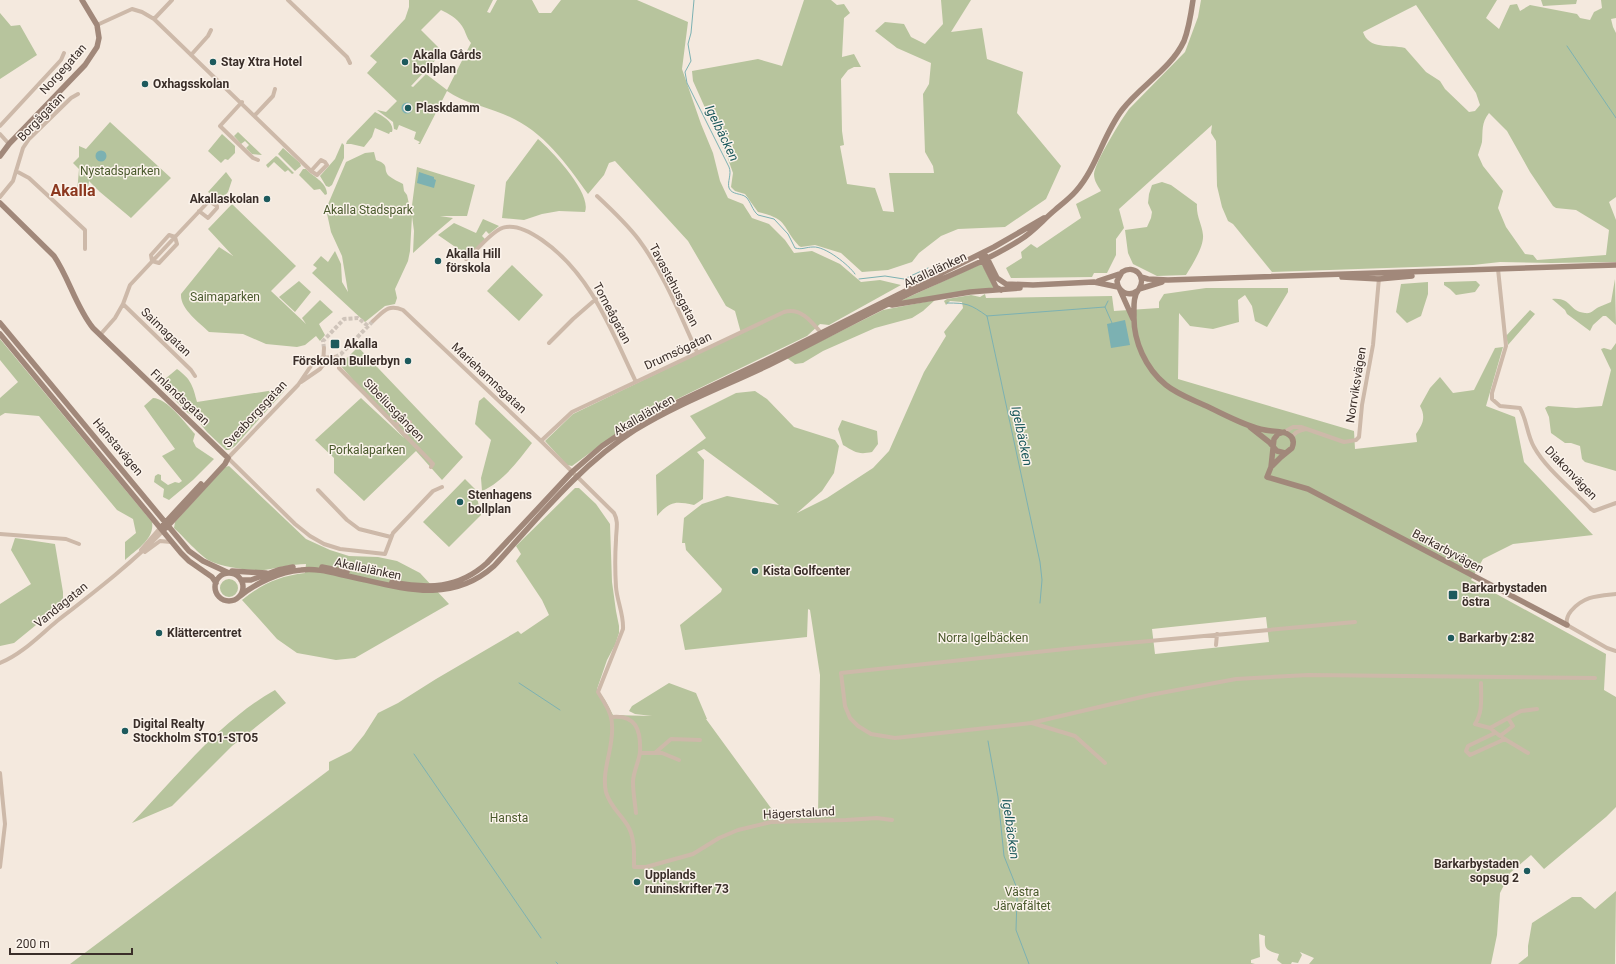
<svg xmlns="http://www.w3.org/2000/svg" width="1616" height="964" viewBox="0 0 1616 964" font-family="Roboto,sans-serif">
<style>
.green{fill:#b7c49d;fill-rule:evenodd}
.water{fill:#7cb1b2}
.lines{fill:none;stroke-linecap:round;stroke-linejoin:round}
.stream{stroke:#7cb1b2;stroke-width:1}
.street-tunnel{stroke:#cfc4ba;stroke-width:4;stroke-dasharray:4 2;stroke-linecap:butt}
.street{stroke:#cdb9a9;stroke-width:4}
.secondary{stroke:#a1887a;stroke-width:5.5}
.poi-dot{fill:#1d5a5d;stroke:#fbf3eb;stroke-width:1.5}
.labels{text-anchor:middle;dominant-baseline:central;stroke-width:3;stroke-linejoin:round;paint-order:stroke}
.poi-label{font-size:12px;font-weight:bold;fill:#3a2e29;stroke:#fbf3eb;text-anchor:start}
.street-label{font-size:12px;fill:#3a2e29;stroke:#fbf3eb}
.park-label{font-size:12px;fill:#49592c;stroke:#fbf3eb}
.water-label{font-size:13px;font-style:italic;fill:#1d5a5d;stroke:#fbf3eb}
.district-label{font-size:16px;font-weight:bold;fill:#8c381f;stroke:#fbf3eb}
</style>
<rect width="100%" height="100%" fill="#f4e9de"/>
<!-- green -->
<path class="green" d="M409 0H493L487 12 490 13 497 0H532L539 13H551L561 0H637L688 22 682 69 701 124 713 153 720 181 728 198 743 204 752 218 769 224 785 240 794 253 812 251 840 264 861 282 880 280 901 285 829 325 820 324 807 336 636 419 572 466 567 465 545 441 573 414 741 333 735 311 726 306 688 241 615 161 609 163 604 175 588 194C565 162 542 129 503 114 484 106 464 103 447 91L420 144H418L420 142 414 139 416 132 399 125 397 130 394 129 393 122 377 110 386 112 397 101 367 73 377 62 370 56 405 19 409 7ZM441 10C449 14 457 18 462 26 466 32 466 37 471 43L447 90 426 74 413 87 411 86 443 52 421 30Z
M804 0H831L837 5 844 4 850 13 844 18 842 57 854 54 861 67H854L848 70 841 79 842 131 844 145 840 146 847 184 875 188 883 211 894 212 889 173H934L933 166 925 152 923 94 929 84 931 63 897 48 875 31 885 22 904 24 911 37 925 44 943 24 941 0H971L951 32 982 28 987 59 1023 72 1017 113 1061 166 1046 199 1005 227 958 229 941 236 919 253 912 262 888 270 862 272 841 253 815 245 801 247 799 246C781 226 789 219 758 212L745 194 735 191 731 187 733 173 728 159 693 81 692 71 758 59 782 66Z
M1201 0H1497L1486 18 1499 29 1510 5 1517 4 1520 11 1530 5 1577 14 1580 18 1590 20 1594 12 1602 8 1601 0H1616V18L1611 19 1613 27 1616 33V197L1609 202 1616 220V262L1551 263 1500 262 1473 265 1272 272 1233 224 1228 221 1222 207 1217 186 1216 141 1211 133 1212 125 1119 209 1124 228 1116 239V255L1107 273H1094L1092 277 1011 278 1006 268 1022 258 1021 252 1031 244 1037 248 1081 218 1076 204 1101 191C1098 186 1094 181 1094 174 1095 162 1121 120 1129 109L1185 52 1198 17ZM1416 5 1476 93 1480 105 1475 111 1469 112 1445 89 1440 81 1426 72 1405 48C1389 44 1369 50 1363 32ZM1489 113 1507 131 1530 172 1553 206 1556 208 1576 210 1609 230 1606 255 1537 260 1533 255 1525 254 1506 227 1498 208 1503 191 1483 166 1478 155C1479 151 1481 146 1482 142 1483 131 1481 123 1489 113Z
M1541 0H1577L1576 4 1543 6Z
M0 13 11 26 20 25 37 55 0 79Z
M375 112C383 116 395 123 392 132H390L389 134 375 128 372 137 364 147 351 144H346L347 141Z
M110 122 171 178 131 218 100 192 89 181 87 195 77 193 79 169 73 163 79 157V146L86 149Z
M238 132 262 155 252 154 246 148 249 145 245 141 241 144 234 136Z
M222 134 235 146V153L228 160 225 159 221 163 208 151Z
M538 139C552 151 592 193 585 212L559 211 542 214 524 220 502 218 506 182Z
M342 143 344 145V158L332 185 329 187 326 186 320 176 335 159Z
M283 148 300 163 301 166 295 171 278 154Z
M374 152 376 160C391 165 382 169 389 176 393 179 399 182 403 184L404 191 407 195 411 213 417 167 475 185 467 216H440L453 218 433 235 413 253 414 231 412 216 410 251 408 261 395 289 397 298 395 304 385 306 365 322 312 273 317 268 313 265 321 256 328 262 335 251 341 264 342 282 348 292 342 256 331 232 326 209 346 162 365 153Z
M276 156 278 157 294 173 292 174 288 170 285 172 274 162 268 168 266 165Z
M303 169H306C312 176 327 182 327 194L325 195 320 189 314 190 299 175Z
M226 172 232 180 228 192 220 201 208 192Z
M1162 182 1171 185 1197 204C1196 216 1202 224 1203 235 1204 247 1192 265 1186 275L1157 276 1133 264 1128 253 1125 230 1147 227 1151 218 1152 212 1148 203 1149 194 1152 185Z
M232 204 296 266 271 291 306 324 302 318 320 300 333 312 319 324 325 335 320 341 316 336 305 345 297 347 266 344 243 334 209 332C199 322 180 309 181 294L219 247 233 256 208 229Z
M483 219 499 226 489 234 486 231 482 236 485 239 474 251 464 253 438 235 454 223 476 233Z
M981 264 984 268 994 288 900 302V301Z
M512 265 543 295 519 321 487 291Z
M1615 279 1616 325 1606 316H1603L1593 325 1590 331 1567 314 1565 310 1552 299C1572 297 1569 312 1585 313 1592 314 1594 309 1599 307 1603 305 1607 304 1611 302Z
M299 281 311 292 295 312 279 297Z
M1476 281 1480 285 1475 292 1456 295 1450 289 1444 285V282Z
M1428 282V294L1421 316 1407 323 1396 312 1401 284Z
M1206 288H1288V292L1267 327 1255 321 1252 306 1245 295 1238 300 1239 322 1213 329 1190 326 1179 313 1178 379 1354 431 1355 449 1417 442 1416 434C1423 424 1426 417 1420 406L1430 388 1440 377 1453 393 1474 390 1495 348 1503 347 1486 406 1515 417 1524 462 1593 535 1513 544 1483 559 1471 580 1606 654 1604 690 1616 697V807L1606 817 1544 869 1531 855 1510 873 1500 893 1497 935 1491 964H1309L1314 958 1300 952 1302 955 1298 963 1292 962 1291 964H1282L1277 960 1279 954C1266 950 1264 950 1265 936L1259 934 1260 957 1251 960V963L1255 964H70L329 770V762L351 751 364 735 378 713 398 703 436 679 518 631 521 634 549 615 542 600 516 561 521 554 516 546 575 488H579L596 504 610 524 612 582 616 611 619 626V633L615 645 607 660 597 689 605 700 613 715 652 716 635 714 629 711 632 706 669 683 696 693 707 719H706L779 819 818 817 820 675 810 610 808 609 807 637 685 650 680 625 721 592 722 589 686 550 685 543H682L684 518 702 504 727 496 779 505 772 499 704 449 697 452 704 460 703 499 694 505C675 501 670 501 657 516L656 475 706 438 690 416 736 393 755 391 767 399 794 427 835 440 839 446 834 473 822 491 797 513 827 498 873 468 889 451 924 372 946 336 944 332 963 308 962 302 950 301 946 305 944 301 947 299 971 295 980 297 985 294 986 298 1112 296 1114 311 1159 308V302L1164 294ZM1266 617 1269 642 1155 654 1152 629Z
M935 300 923 311 912 318 875 328 823 351 803 363 795 364 787 358 883 310Z
M1530 310 1535 314 1508 345 1506 336Z
M0 339 152 522C155 539 136 550 125 560V542L136 533 133 519 117 510 39 416 5 413 0 416V398L18 382 0 360Z
M1616 343V471L1585 462 1582 459 1580 446 1571 443H1565L1551 433 1549 417 1545 408 1548 406 1576 408 1602 406 1611 370 1601 349 1604 348 1611 350Z
M358 347 463 457 442 480 416 451 364 501 334 473V458L315 440 361 398 404 438 340 365Z
M177 369C191 379 193 386 197 402L287 388 235 446 229 450H226L207 432 194 416 188 413 159 384Z
M484 397 532 443C518 461 503 482 482 491L481 478 491 440 475 424 479 401Z
M153 398C167 398 186 424 195 434L193 441 196 447 214 459 193 480 169 500 163 497 164 489 154 482 155 476 158 474 161 475V480L168 485 175 482 179 483 182 481 162 456 175 449 144 406Z
M842 420 877 431 878 444 872 452C858 455 855 452 843 445L838 429Z
M229 466 306 539 330 550 349 556 378 557 397 561 420 573 449 604 355 658 336 660 297 653 277 639 242 600C262 584 279 576 305 573L306 564C292 564 278 568 264 570 250 571 222 567 210 561 200 556 183 536 174 528L175 522 225 467Z
M465 479 475 489 481 515 449 547 423 522Z
M15 538 55 544 63 592V603L14 643 0 646V604L31 584 11 550Z
M220 588a9 9 0 1 1 18 0a9 9 0 1 1-18 0Z
M275 690 286 703 232 746 172 806 132 823C175 778 221 720 275 690Z
M1616 891 1615 964H1518L1528 956V946L1532 923 1572 897H1581L1595 909Z"/>
<!-- water -->
<path class="water" d="M401.5 108a5.5 5.5 0 1 1 11 0a5.5 5.5 0 1 1-11 0Z
M95.5 156a5.5 5.5 0 1 1 11 0a5.5 5.5 0 1 1-11 0Z
M419 172 434 177V179L436 180 434 188 417 183Z
M1125 320 1130 345 1111 348 1107 324Z"/>
<g class="lines">
<!-- stream -->
<path class="stream" d="M694 0 691 33 688 44 691 61 685 72 687 83 729 167C732 174 727 182 729 188 732 195 741 193 746 197 751 202 752 210 758 215L774 219 788 234 795 248C802 250 806 247 813 247 825 246 849 265 855 274
M1567 46 1616 118
M859 279 885 276 904 279 928 268
M947 303C967 303 970 304 987 316L1040 562 1042 580 1040 603
M1105 307 1108 301
M987 316 1105 307 1112 323
M519 683 560 710
M988 741 998 797 1004 856 1016 886 1017 898 1016 930 1029 964
M414 754 541 938
M556 962 558 964"/>
<!-- street-tunnel -->
<path class="street-tunnel" d="M324 348 323 341 344 319 358 318 368 326
M335 357 341 354 373 321"/>
<!-- street -->
<path class="street" d="M288 0 347 57 350 63
M154 19 172 0
M97 25 132 9 142 12 154 19 311 171 321 160 325 162 327 165 317 175 311 171
M191 55 208 36 211 30
M242 102 220 126 253 158 258 160
M255 115 273 96 275 89
M0 126 61 60 64 53
M0 134 9 144
M16 171 29 178 85 230V249
M597 196C612 210 627 224 639 240 664 274 680 315 697 352
M0 197 13 181 23 148 29 139 71 98 78 94
M466 259C476 252 494 228 506 227 518 225 532 233 542 240 591 274 611 330 636 382
M1498 269 1506 346 1492 393V399L1500 406 1520 408C1527 420 1527 435 1534 447 1546 469 1573 490 1591 509L1594 511 1616 503
M123 304 191 370 195 376
M373 321C384 311 388 304 403 310L541 441 614 513C619 522 616 530 616 540 615 555 615 571 616 587 617 601 624 615 623 629L598 692C604 702 612 713 612 725 614 748 601 770 606 792 610 807 622 815 629 828 635 840 634 854 634 867H646L693 854 719 838 738 830 771 822 846 820 877 818 892 820
M100 335 115 318 123 304 130 285 175 237 169 235 151 255 152 261 159 263 177 244 175 237 209 201 217 206V208L208 218 199 211
M549 343 573 319 596 299
M335 357 319 358 315 360 298 385 228 458 295 524 310 536 324 544 340 549 385 554 393 533 433 491 442 487
M339 368 365 394 433 464 431 467
M301 382 320 369 323 365 324 348
M396 425 401 421 410 422
M1284 432 1293 427H1301L1344 442 1356 440 1359 437 1362 405 1373 345 1379 278
M1292 438C1294 432 1300 430 1306 429
M541 441 572 412 784 312C801 307 812 322 822 334
M318 490 347 520 359 529 391 537
M0 534 66 539 79 544
M141 550 160 528
M145 552 160 541 171 542
M1616 594C1597 596 1584 596 1571 611 1567 616 1566 620 1567 625L1607 648 1616 651
M1355 622 1084 647 841 673 845 706 850 718 858 726 871 734 895 738 1031 723 1150 695 1236 679 1308 675 1595 678
M1216 645 1217 634
M0 663C22 654 39 636 57 621 93 593 131 564 163 531
M1481 683C1481 698 1483 712 1475 724L1490 728 1521 711 1537 709
M611 717C636 714 641 730 640 752 639 762 633 772 633 782 633 792 635 803 636 813
M1032 723 1075 736 1105 763
M1490 728 1500 736 1513 726 1508 718
M1495 733 1468 746 1466 751 1470 755 1505 739
M1503 738 1528 753
M656 752 671 739 700 740
M640 753H662L679 760
M0 773 5 824 0 867"/>
<!-- secondary -->
<path class="secondary" d="M0 156 9 144 85 65 97 47 99 38 97 25 82 0
M0 203 54 256C69 278 76 307 93 328L228 458
M986 256 997 278 1006 284 1033 285 1094 282 1118 287
M981 257 996 287 1001 290
M1141 277 1148 279 1168 280 1616 265
M1342 277 1379 279 1412 276
M1098 281 1119 274
M1162 282 1139 289C1133 296 1134 307 1134 315 1133 341 1146 369 1166 385 1177 394 1191 399 1204 405 1224 414 1244 426 1265 430 1273 432 1283 430 1289 435 1294 438 1294 443 1292 448L1281 457 1272 466
M1120 290 1133 319
M1137 291C1128 297 1118 292 1117 281L1122 272C1134 264 1147 276 1139 289
M892 305 970 292 1020 288
M0 323 189 551 203 561 229 573
M0 334 181 553 189 561 212 577 216 583
M1250 427 1269 442 1277 451 1285 453
M1284 432 1278 434 1274 439 1271 467 1267 477 1308 489 1567 625
M163 525 201 484
M166 528 225 464 228 458
M322 567 347 572
M232 571 266 573
M215 587a14 14 0 1 1 28 0a14 14 0 1 1-28 0Z
M241 580H251L278 570 293 567
M392 582C428 589 458 589 487 563L572 472 602 446 630 427 676 403 775 356 994 247 1044 218
M240 596C256 583 279 572 301 570 315 568 330 572 343 575 397 586 448 607 494 566 538 518 580 465 635 430 677 404 725 386 769 365 818 341 866 314 915 291 950 275 987 261 1020 240 1033 232 1043 220 1055 210 1062 204 1070 198 1076 191 1097 167 1103 135 1122 110 1140 86 1171 69 1184 41 1189 28 1191 14 1193 0"/>
</g>
<!-- markers -->
<g class="poi-dot">
<circle cx="213" cy="62" r="4"/>
<circle cx="405" cy="62" r="4"/>
<circle cx="145" cy="84" r="4"/>
<circle cx="408" cy="108" r="4"/>
<circle cx="267" cy="199" r="4"/>
<circle cx="438" cy="261" r="4"/>
<rect x="330" y="339" width="10" height="10" rx="2"/>
<circle cx="408" cy="361" r="4"/>
<circle cx="460" cy="502" r="4"/>
<circle cx="755" cy="571" r="4"/>
<rect x="1448" y="590" width="10" height="10" rx="2"/>
<circle cx="159" cy="633" r="4"/>
<circle cx="1451" cy="638" r="4"/>
<circle cx="125" cy="731" r="4"/>
<circle cx="1527" cy="871" r="4"/>
<circle cx="637" cy="882" r="4"/>
</g>
<g class="labels">
<!-- poi labels -->
<g class="poi-label">
<text x="413" y="55">Akalla Gårds<tspan x="413" dy="14">bollplan</tspan></text>
<text x="221" y="62">Stay Xtra Hotel</text>
<text x="153" y="84">Oxhagsskolan</text>
<text x="416" y="108">Plaskdamm</text>
<text x="259" y="199" text-anchor="end">Akallaskolan</text>
<text x="446" y="254">Akalla Hill<tspan x="446" dy="14">förskola</tspan></text>
<text x="344" y="344">Akalla</text>
<text x="400" y="361" text-anchor="end">Förskolan Bullerbyn</text>
<text x="468" y="495">Stenhagens<tspan x="468" dy="14">bollplan</tspan></text>
<text x="763" y="571">Kista Golfcenter</text>
<text x="1462" y="588">Barkarbystaden<tspan x="1462" dy="14">östra</tspan></text>
<text x="167" y="633">Klättercentret</text>
<text x="1459" y="638">Barkarby 2:82</text>
<text x="133" y="724">Digital Realty<tspan x="133" dy="14">Stockholm STO1-STO5</tspan></text>
<text x="1519" y="864" text-anchor="end">Barkarbystaden<tspan x="1519" dy="14">sopsug 2</tspan></text>
<text x="645" y="875">Upplands<tspan x="645" dy="14">runinskrifter 73</tspan></text>
</g>
<!-- street labels -->
<g class="street-label">
<text transform="translate(63 69) rotate(-48)">Norgegatan</text>
<text transform="translate(41 117) rotate(-46)">Borgågatan</text>
<text transform="translate(935 270) rotate(-25)">Akallalänken</text>
<text transform="translate(674 285) rotate(62)">Tavastehusgatan</text>
<text transform="translate(612 313) rotate(62)">Torneågatan</text>
<text transform="translate(166 332) rotate(44)">Saimagatan</text>
<text transform="translate(678 351) rotate(-25)">Drumsögatan</text>
<text transform="translate(489 378) rotate(43)">Mariehamnsgatan</text>
<text transform="translate(1356 385) rotate(-81)">Norrviksvägen</text>
<text transform="translate(180 397) rotate(43)">Finlandsgatan</text>
<text transform="translate(394 410) rotate(46)">Sibeliusgången</text>
<text transform="translate(255 414) rotate(-47)">Sveaborgsgatan</text>
<text transform="translate(644 415) rotate(-30)">Akallalänken</text>
<text transform="translate(118 447) rotate(50)">Hanstavägen</text>
<text transform="translate(1571 473) rotate(46)">Diakonvägen</text>
<text transform="translate(1448 551) rotate(28)">Barkarbyvägen</text>
<text transform="translate(368 569) rotate(12)">Akallalänken</text>
<text transform="translate(61 605) rotate(-39)">Vandagatan</text>
<text transform="translate(799 813) rotate(-3)">Hägerstalund</text>
</g>
<!-- park labels -->
<g class="park-label">
<text x="120" y="171">Nystadsparken</text>
<text x="368" y="210">Akalla Stadspark</text>
<text x="225" y="297">Saimaparken</text>
<text x="367" y="450">Porkalaparken</text>
<text x="983" y="638">Norra Igelbäcken</text>
<text x="509" y="818">Hansta</text>
<text x="1022" y="892">Västra<tspan x="1022" dy="14">Järvafältet</tspan></text>
</g>
<!-- water labels -->
<g class="water-label">
<text transform="translate(722 133) rotate(64)">Igelbäcken</text>
<text transform="translate(1022 436) rotate(78)">Igelbäcken</text>
<text transform="translate(1011 829) rotate(82)">Igelbäcken</text>
</g>
<!-- district labels -->
<g class="district-label">
<text x="73" y="190">Akalla</text>
</g>
</g>
<!-- scale -->
<path d="M10 948v6h122v-6" fill="none" stroke="#3a2e29" stroke-width="2"/>
<text x="16" y="948" font-size="12" fill="#3a2e29" stroke="#fbf3eb" stroke-width="3" paint-order="stroke">200 m</text>
</svg>
